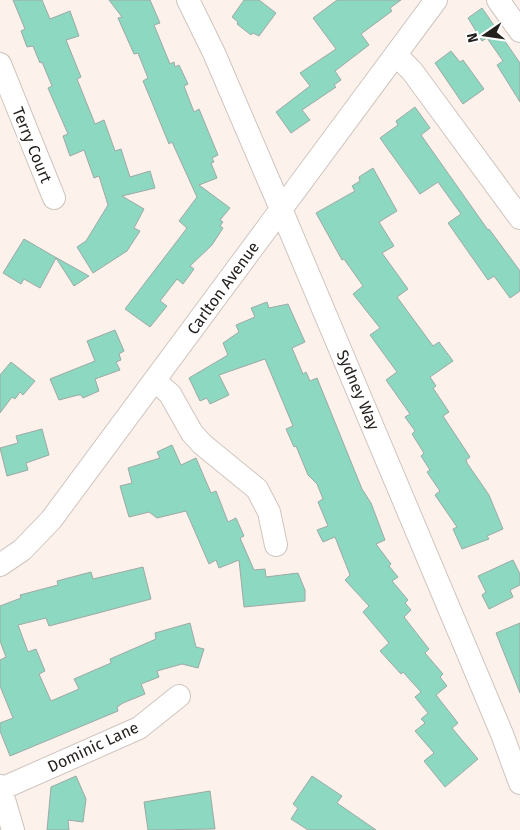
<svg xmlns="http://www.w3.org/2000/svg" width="520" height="830" viewBox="0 0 520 830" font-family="'Fira Sans',sans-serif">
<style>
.building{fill:#8cd8c1;stroke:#9da9a5}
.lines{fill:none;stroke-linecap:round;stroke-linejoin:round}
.minor-casing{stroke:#cfc5bf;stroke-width:24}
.minor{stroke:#fff;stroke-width:22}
.labels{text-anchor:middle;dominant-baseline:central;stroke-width:4.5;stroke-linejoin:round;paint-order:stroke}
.street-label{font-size:16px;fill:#24201e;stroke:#fff}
</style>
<rect width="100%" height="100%" fill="#fcf1eb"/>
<!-- building -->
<path class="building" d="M13 0H42L50 19 70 11 79 36 66 40 81 77 77 79 95 124 104 120 115 151 121 149 130 177 150 171 155 188 122 196 144 209 134 228 140 231 127 251 93 273 77 247 86 241 108 205 99 176 94 178 84 150 70 156 63 136 68 134 48 88 52 86 42 62 40 63 33 46 27 47 21 31 25 29Z
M109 0H150L160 23 154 25 170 64 174 62 175 67 179 65 188 84 184 86 194 112 199 109 218 155 212 158 214 162 211 163 217 178 199 185 230 208 220 220 223 222 220 226 223 228 212 245 190 266 194 269 183 284 177 279 160 301 167 306 150 327 125 309 187 228 179 221 197 197 172 142 169 144 151 100 143 81 148 78 138 53 134 54 118 18 122 17Z
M244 0H259L276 13 259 36 253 33 251 35 237 24 238 22 232 17Z
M337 0H401L390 8 392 11 361 34 369 45 335 71 341 80 334 85 336 87 302 110 310 120 291 133 276 112 310 86 300 73 336 49 313 18Z
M482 8 520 63V102L497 65 503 61 487 38 482 41 468 18Z
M451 51 460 62 463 60 484 89 463 104 435 63Z
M415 107 430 128 421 135 488 230 489 229 520 271V291L510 298 494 276 488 280 448 223 461 214 438 182 420 194 380 138 398 125 396 121Z
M373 168 397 211 379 222 394 246 382 253 408 289 397 297 433 346 439 342 453 361 430 377 436 386 433 388 449 412 443 416 470 457 466 460 467 463 489 495 503 529 487 536 489 539 462 549 453 529 457 527 435 495 440 491 427 472 430 470 421 456 424 453 412 434 415 431 405 417 410 414 386 380 397 372 370 335 380 328 353 294 363 286 344 259 342 260 316 213 355 191 352 186 360 181 359 177Z
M24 239 55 257 89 276 74 286 56 258 40 288 24 279 21 284 3 273Z
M267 302 269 308 288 304 305 342 292 348 303 374 306 372 310 381 317 378 362 489 371 503 385 540 376 544 391 564 389 566 398 577 392 581 408 600 405 603 411 610 404 617 429 649 425 653 443 674 440 677 447 686 436 695 458 723 452 728 478 759 445 787 424 761 434 753 415 731 425 723 421 719 428 713 415 697 421 692 403 672 401 674 380 651 389 643 363 612 369 606 345 580 350 575 335 537 323 542 317 530 328 526 318 502 323 499 317 484 308 475 296 446 294 447 286 429 293 426 265 359 219 375 229 395 210 404 207 398 200 401 189 378 228 355 223 343 239 332 236 325 255 317 251 308Z
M115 330 124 351 119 354 121 360 116 362 120 370 95 379 99 391 83 398 81 395H78L59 400 50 379 95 361 87 341Z
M11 362 35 381 23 395 20 392 15 399 12 397 0 413V375Z
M42 429 49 455 26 463 28 470 7 476 0 448 18 443 16 436Z
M172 445 181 465 196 458 211 493 216 491 228 522 236 518 244 536 240 538 254 570 265 569 266 577 298 573 305 590V601L244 607 239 560 219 568 216 560 209 564 186 511 157 518 149 512 129 517 120 486 132 483 128 468 160 458 157 452Z
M513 560 520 574V585L510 590 513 597 489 609 482 595 486 592 478 576Z
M143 567 151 599 49 626 46 618 18 625 28 652 36 649 45 671 39 674 51 701 79 689 74 679 111 663 110 659 156 639 155 633 190 623 196 647 204 649 198 668 182 664 157 671 159 677 141 684 145 694 123 703 117 707 118 711 10 756 0 731V723L13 718 0 686V660L6 657 0 641V606L21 598 20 595 58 585 57 581 91 572 93 579Z
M520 623V693L496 633Z
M76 776 86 799 83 822 68 820 69 830H47L51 787Z
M312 776 342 796 337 803 376 830H308L291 819 298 808 293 804Z
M210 791 215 829 148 830 144 802Z"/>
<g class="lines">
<defs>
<path id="minor" d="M188 0 214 53 281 209 502 734 520 783
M498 0 520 31
M396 55 412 71 520 218
M0 64 54 198
M155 381 170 394 192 433 202 444 257 489 269 512 276 545
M0 565 22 550 51 520 436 0
M0 786 13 830
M1 789 139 728 179 696"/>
</defs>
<!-- minor casing -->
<use href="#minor" class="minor-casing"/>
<!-- minor -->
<use href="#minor" class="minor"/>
</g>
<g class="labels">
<!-- street labels -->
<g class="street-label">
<text transform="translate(32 145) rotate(68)">Terry Court</text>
<text transform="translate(223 288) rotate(-54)">Carlton Avenue</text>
<text transform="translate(358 390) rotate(67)">Sydney Way</text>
<text transform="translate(93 747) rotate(-25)">Dominic Lane</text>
</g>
</g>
<!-- north arrow -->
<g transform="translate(485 35) rotate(257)" stroke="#ffffff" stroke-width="4" paint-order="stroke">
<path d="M0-4L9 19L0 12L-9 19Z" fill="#24201e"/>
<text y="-8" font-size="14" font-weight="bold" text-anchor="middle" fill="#24201e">N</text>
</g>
</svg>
